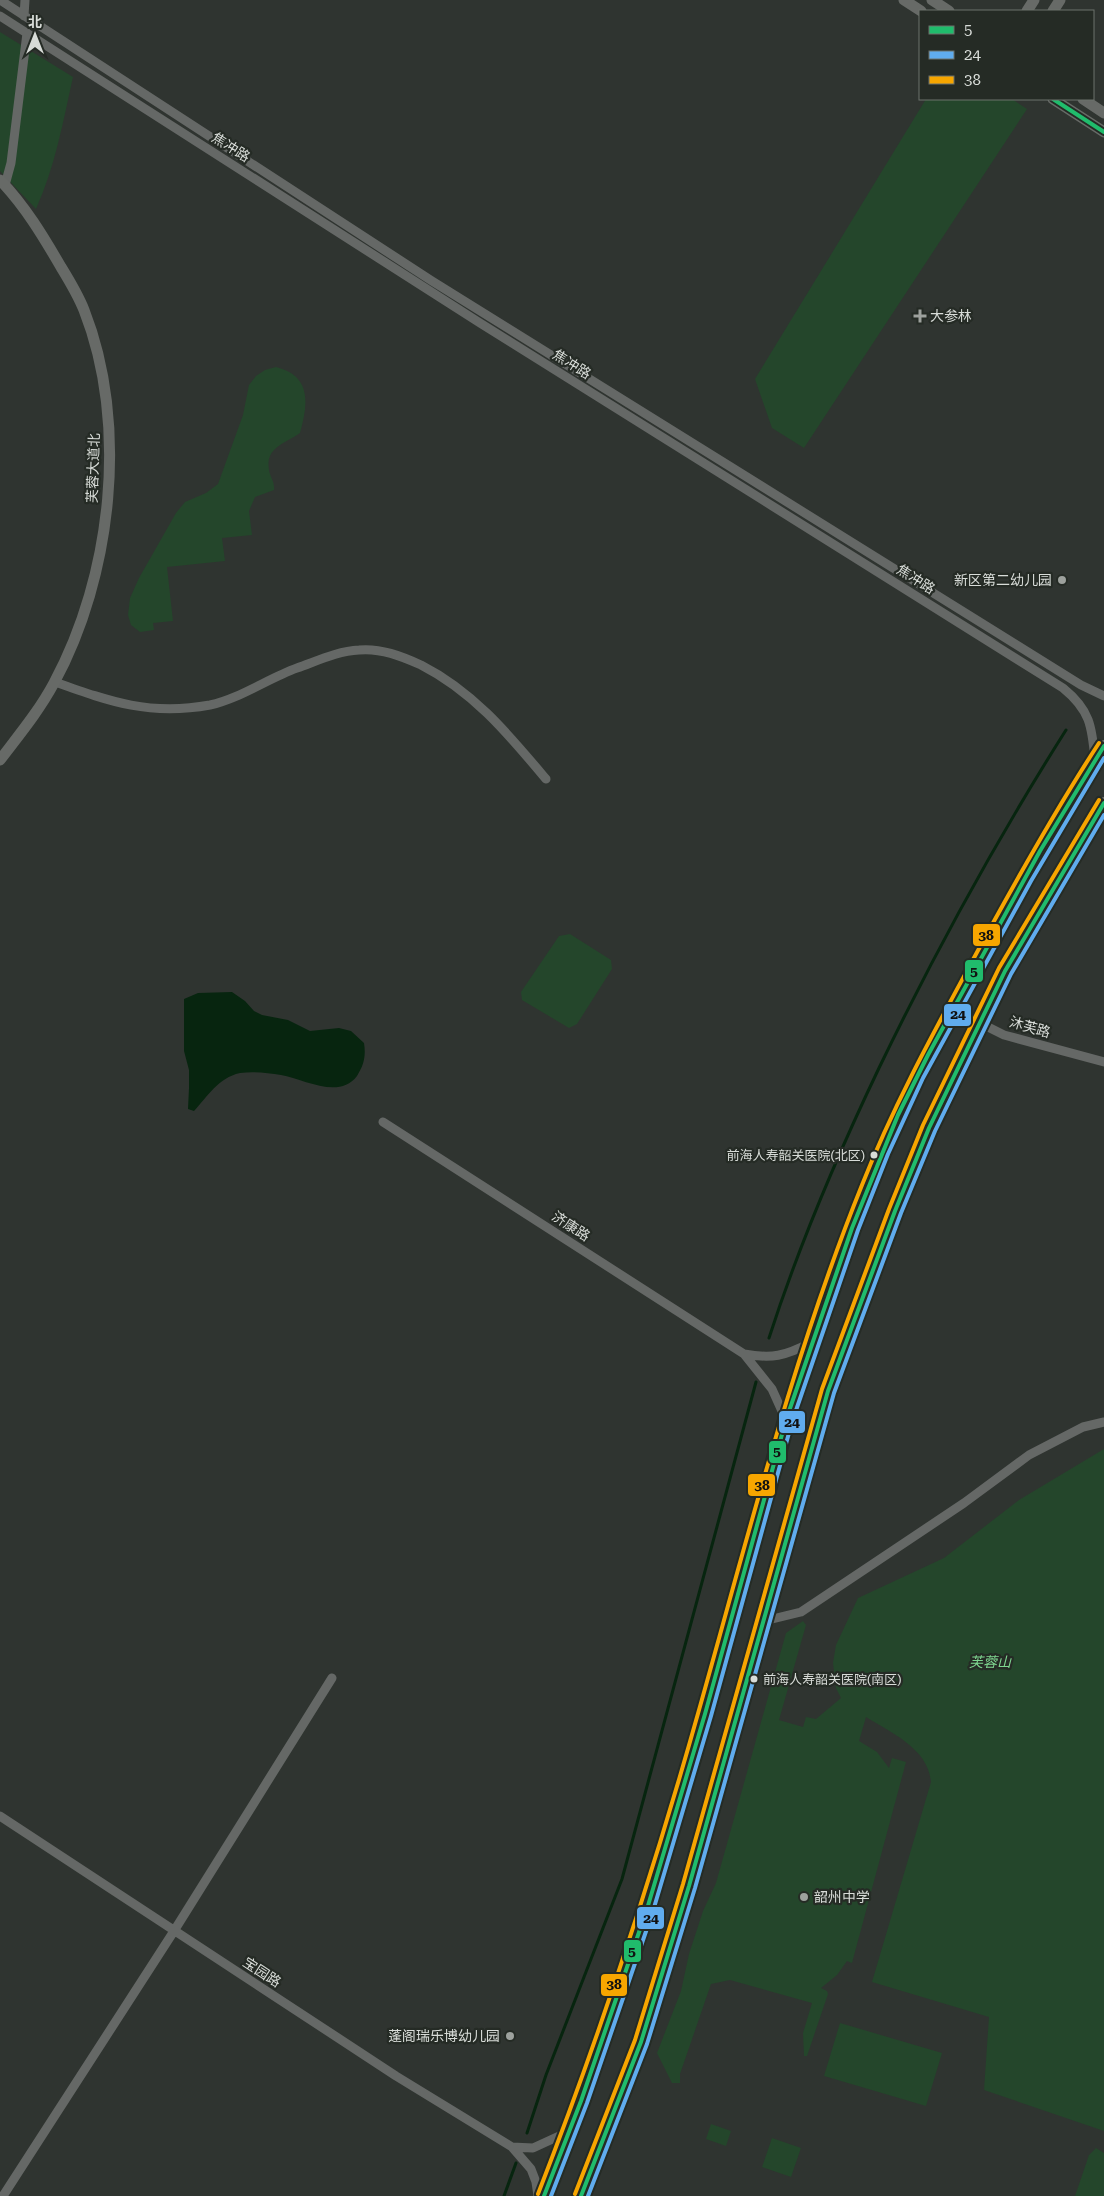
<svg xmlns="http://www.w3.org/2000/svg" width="1104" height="2196" viewBox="0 0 1104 2196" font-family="'Roboto Serif','Noto Sans SC',serif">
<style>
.green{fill:#24462b}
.water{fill:#07250f}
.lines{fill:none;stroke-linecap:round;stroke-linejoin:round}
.stream{stroke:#07250f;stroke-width:3}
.minor{stroke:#656866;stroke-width:9}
.secondary{stroke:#676a67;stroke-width:11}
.primary{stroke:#6f716f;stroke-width:12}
.bus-1-casing{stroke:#252b25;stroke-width:8}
.bus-2-casing{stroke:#252b25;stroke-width:8}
.bus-3-casing{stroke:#252b25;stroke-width:8}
.bus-1{stroke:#20bc6c;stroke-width:4}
.bus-2{stroke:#60acee;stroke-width:4}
.bus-3{stroke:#f7a600;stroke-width:4}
.poi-dot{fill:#9da19d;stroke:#252b25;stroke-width:2}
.bus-dot{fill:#d8dcd8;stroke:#252b25;stroke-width:2}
.labels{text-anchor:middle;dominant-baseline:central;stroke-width:4.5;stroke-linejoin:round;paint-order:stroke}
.bus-label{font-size:13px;fill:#d8dcd8;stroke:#252b25;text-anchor:end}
.street-label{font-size:14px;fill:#d8dcd8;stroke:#252b25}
.poi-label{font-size:14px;fill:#d8dcd8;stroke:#252b25;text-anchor:start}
.park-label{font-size:14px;font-style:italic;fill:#7fd690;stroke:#252b25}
.line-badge{stroke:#252b25;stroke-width:2}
.pale-badge-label{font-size:14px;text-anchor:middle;font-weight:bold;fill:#111}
</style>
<rect width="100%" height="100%" fill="#2f3430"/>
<!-- green -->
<path class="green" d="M0 32 73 77C63 122 55 167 36 209L0 171Z
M926 99H1012L1027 109 804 448 772 428 755 379Z
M276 367C312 376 308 404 300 433 285 444 265 447 269 470 270 477 275 482 274 490L255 497 249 511 252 535 222 538 225 561 167 567 173 621 153 623 154 630 140 632 131 625 128 615 130 598 139 578 176 513 185 502 206 493 218 484 243 415 249 385 256 376 265 370Z
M570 934 611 960 612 969 577 1024 569 1028 522 1000 521 992 559 936Z
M1104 1449V2131L984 2090 989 2017 872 1982 931 1782C928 1748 891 1733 866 1717L859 1741 877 1752 889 1768 892 1758 906 1762 852 1963 847 1961 837 1975 821 1988 827 1991 828 1994 807 2056H804L803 2033 812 2003 730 1980 711 1984 680 2074V2083H672L657 2053 681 1991 689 1954 703 1911 716 1883 786 1633 803 1621 806 1625 779 1720 803 1727 806 1717 816 1719 841 1698 836 1688 833 1663 836 1645 858 1598 944 1558 1019 1500Z
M840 2023 942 2053 926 2106 824 2076Z
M711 2124 731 2131 726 2146 706 2139Z
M772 2138 801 2148 791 2177 762 2167Z
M1096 2148 1104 2153V2196H1075L1089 2155Z"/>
<!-- water -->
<path class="water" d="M232 992 245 1001 254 1011 262 1015 288 1020 310 1031 339 1028 351 1031 364 1043C366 1056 364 1065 357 1076 339 1100 304 1079 281 1075 268 1073 254 1071 240 1073 218 1078 208 1096 194 1111L188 1109 189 1088V1070L184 1051V999L198 993Z"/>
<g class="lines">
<!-- stream -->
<path class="stream" d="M769 1338C799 1245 837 1156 879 1068 935 952 997 839 1066 730
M527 2133 546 2075 622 1879 756 1382
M504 2196 516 2163"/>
<!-- minor -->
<path class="minor" d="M0 0 432 281 1081 685 1104 696
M0 16 480 323 1063 688C1090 710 1092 726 1095 760
M24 16 25 0
M5 185 11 163 27 33
M55 682C111 702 150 716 210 705 239 699 269 678 297 668 317 661 338 651 359 650 381 648 401 656 421 665 474 692 509 735 546 779
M952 1009 1004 1035 1104 1062
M383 1122 744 1354 772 1389 786 1420
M744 1354C772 1359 785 1356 810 1343
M764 1621 801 1612 964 1503 1029 1455 1083 1427 1104 1422
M0 1816 396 2076 512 2147 531 2169 536 2182 538 2196
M512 2147 533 2148 570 2131
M3 2196 174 1931 332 1678"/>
<!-- secondary -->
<path class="secondary" d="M904 0 921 11
M932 0 949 11
M1027 11 1034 0
M1053 11 1060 0
M1053 99 1104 132
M1083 99 1104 113
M0 180C25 206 43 236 61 267 69 280 78 295 84 310 129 424 112 576 54 683 39 711 19 735 0 760"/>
<!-- primary -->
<path class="primary" d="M544 2196C647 1945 713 1681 786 1420 818 1319 855 1212 898 1115 923 1061 953 1010 981 958 1020 886 1059 815 1104 746
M581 2196 641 2042 689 1886 828 1391 895 1211 929 1128 1005 971 1104 803"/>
<defs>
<path id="bus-1" d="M1053 99 1104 132
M544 2196 581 2101 647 1909 705 1714 786 1420 852 1228 898 1115 928 1055 1040 851 1104 746
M581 2196 641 2042 689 1886 828 1391 895 1211 929 1128 1005 971 1104 803"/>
<path id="bus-2" d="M551 2196 587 2103 653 1911 711 1716 792 1422 858 1230 888 1154 923 1078 1031 881 1104 758
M588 2196 647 2044 695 1888 834 1393 901 1213 935 1131 1011 974 1104 815"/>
<path id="bus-3" d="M538 2194C600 2035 653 1874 699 1710 749 1533 793 1356 862 1185 892 1109 930 1039 969 967 1010 891 1052 815 1099 743
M575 2194 635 2040 683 1884 822 1389 889 1209 923 1125 999 968 1099 800"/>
</defs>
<!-- bus-1 casing -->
<use href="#bus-1" class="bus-1-casing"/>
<!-- bus-2 casing -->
<use href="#bus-2" class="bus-2-casing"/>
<!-- bus-3 casing -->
<use href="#bus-3" class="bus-3-casing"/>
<!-- bus-1 -->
<use href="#bus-1" class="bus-1"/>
<!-- bus-2 -->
<use href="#bus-2" class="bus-2"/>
<!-- bus-3 -->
<use href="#bus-3" class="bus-3"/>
</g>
<!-- markers -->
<g class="poi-dot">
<path d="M917.5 308.5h5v5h5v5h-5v5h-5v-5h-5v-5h5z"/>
<circle cx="1062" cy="580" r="5"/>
<circle cx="804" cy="1897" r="5"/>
<circle cx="510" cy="2036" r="5"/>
</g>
<g class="bus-dot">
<circle cx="874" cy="1155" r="4.5"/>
<circle cx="754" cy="1679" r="4.5"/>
</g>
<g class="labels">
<!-- bus labels -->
<g class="bus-label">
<text x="865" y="1155">前海人寿韶关医院(北区)</text>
<text x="763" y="1679" text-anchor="start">前海人寿韶关医院(南区)</text>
</g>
<!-- street labels -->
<g class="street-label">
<text transform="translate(231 147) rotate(32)">焦冲路</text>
<text transform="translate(572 364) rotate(32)">焦冲路</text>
<text transform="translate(93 468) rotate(-88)">芙蓉大道北</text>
<text transform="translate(916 579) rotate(32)">焦冲路</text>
<text transform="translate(1030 1027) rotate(16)">沐芙路</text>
<text transform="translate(571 1226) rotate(33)">济康路</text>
<text transform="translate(262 1972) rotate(33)">宝园路</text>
</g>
<!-- poi labels -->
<g class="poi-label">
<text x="930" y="316">大参林</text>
<text x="1052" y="580" text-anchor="end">新区第二幼儿园</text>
<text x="814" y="1897">韶州中学</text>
<text x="500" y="2036" text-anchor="end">蓬阁瑞乐博幼儿园</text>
</g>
<!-- park labels -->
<g class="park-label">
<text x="990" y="1662">芙蓉山</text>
</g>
</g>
<g class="line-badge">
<rect x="972" y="923" width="29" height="24" rx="5" fill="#f7a600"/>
<rect x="964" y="959" width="20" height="24" rx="5" fill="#20bc6c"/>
<rect x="943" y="1003" width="29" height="24" rx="5" fill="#60acee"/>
<rect x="778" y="1410" width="28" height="24" rx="5" fill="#60acee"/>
<rect x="768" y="1440" width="19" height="24" rx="5" fill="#20bc6c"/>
<rect x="747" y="1473" width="29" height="24" rx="5" fill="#f7a600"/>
<rect x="636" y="1906" width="29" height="24" rx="5" fill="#60acee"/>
<rect x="623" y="1939" width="19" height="24" rx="5" fill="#20bc6c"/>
<rect x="600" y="1973" width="28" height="24" rx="5" fill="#f7a600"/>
</g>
<g class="pale-badge-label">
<text x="986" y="940">38</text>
<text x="974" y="976">5</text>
<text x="958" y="1019">24</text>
<text x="792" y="1427">24</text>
<text x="777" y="1456">5</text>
<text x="762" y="1490">38</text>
<text x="651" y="1923">24</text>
<text x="632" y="1956">5</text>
<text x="614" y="1989">38</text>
</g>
<!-- legend -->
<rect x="919" y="10" width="175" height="90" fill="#252b25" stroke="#6d726d"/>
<rect x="929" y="26" width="25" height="8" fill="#20bc6c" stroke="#6d726d"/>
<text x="964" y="35" font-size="15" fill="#d8dcd8">5</text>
<rect x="929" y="51" width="25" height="8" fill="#60acee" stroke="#6d726d"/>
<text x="964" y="60" font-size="15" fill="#d8dcd8">24</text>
<rect x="929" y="76" width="25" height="8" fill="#f7a600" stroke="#6d726d"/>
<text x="964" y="85" font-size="15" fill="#d8dcd8">38</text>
<!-- north arrow -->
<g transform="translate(35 35)" stroke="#252b25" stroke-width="4" paint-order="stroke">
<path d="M0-4L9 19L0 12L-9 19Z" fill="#d8dcd8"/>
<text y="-8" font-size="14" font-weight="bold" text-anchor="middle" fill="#d8dcd8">北</text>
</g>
</svg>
